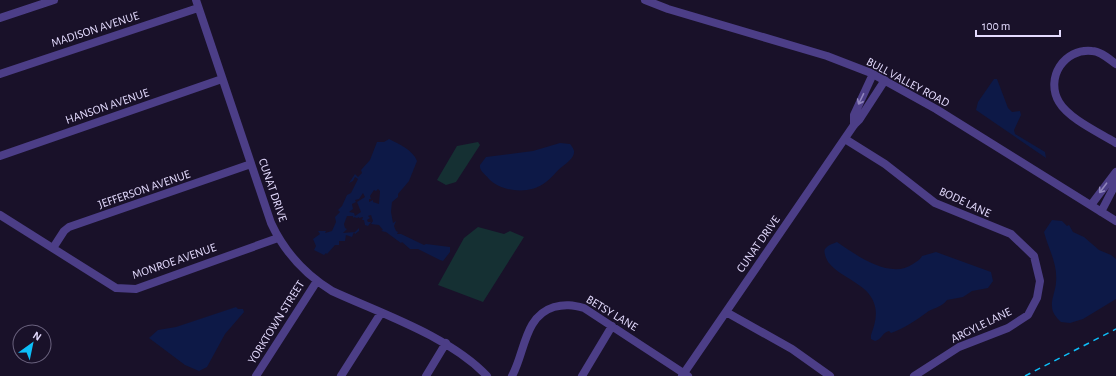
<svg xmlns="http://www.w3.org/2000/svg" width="1116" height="376" viewBox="0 0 1116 376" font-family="'Alegreya Sans',sans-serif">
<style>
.green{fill:#153033}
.water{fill:#0d1947;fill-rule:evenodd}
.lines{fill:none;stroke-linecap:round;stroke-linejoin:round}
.minor{stroke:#4c3e87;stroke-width:8}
.rail{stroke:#0dbef8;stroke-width:1.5;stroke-dasharray:6 5;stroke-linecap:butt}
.oneway{stroke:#9085bd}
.labels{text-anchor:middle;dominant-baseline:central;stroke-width:3;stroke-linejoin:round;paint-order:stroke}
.street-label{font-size:12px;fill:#e4dbfe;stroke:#191129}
</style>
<rect width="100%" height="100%" fill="#191129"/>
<!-- green -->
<path class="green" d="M478 142 480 145 456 182 446 185 437 180 457 146Z
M478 227 504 234 510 231 524 237 483 302 438 285 464 238Z"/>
<!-- water -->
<path class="water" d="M994 79H997L1008 108 1012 112 1020 111 1021 115 1014 130 1015 134 1045 152 1046 158 976 110 978 102Z
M389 139C399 144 413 150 417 161L409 181 398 194V197L392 202 391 212 393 223 396 221 394 226 396 231 398 232 397 234H401L424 245 426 244 450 247V252L443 261 440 260 418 249H410L402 242 401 243 386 232 381 231 383 230 379 225 371 224 373 221 371 215 368 216 370 218 367 220 368 222H371L368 226 365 225 364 220H362L363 217 359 218V217L357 218 354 217 353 218V216H347L344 224 345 228 347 229 343 233 355 232 359 228V231L355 234 354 232 352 237 346 235 345 241H339V245H335L327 254 326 253 324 255 314 250 316 246 313 239 320 234 318 231H326L325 233 332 231 336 222 335 217 340 212 338 210 342 206 347 195 351 193 358 179 355 177 353 181 349 183 355 174 358 177 362 173 361 170 370 160 377 142H384ZM378 189 380 191 379 204 373 202V200L369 202V199H371L370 196 374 190 376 191ZM363 193 365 197 357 202 361 212 355 216 354 213 349 212 353 209 352 204 356 202 355 200 359 199Z
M560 143 570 144C571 145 574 149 574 151 575 157 567 163 563 166 556 171 552 178 546 182 529 196 500 191 489 179 485 174 479 171 480 165L486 157 533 151Z
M1052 220 1062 221 1067 226 1069 225 1073 232 1084 237 1099 250 1111 255 1116 259V299L1083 319 1070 323 1061 322C1056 317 1052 313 1052 306 1051 300 1056 289 1056 282 1058 264 1048 248 1044 232Z
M837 242C856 255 890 280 913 264 917 261 919 261 922 256L936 252 991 272 993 281 988 288 972 291 963 297 947 300C941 308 932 308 926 313 915 321 903 329 891 333L889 331C883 332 881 340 875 341L871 339V335C875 324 878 314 874 303 868 284 841 278 829 263 827 261 823 252 825 249 828 245 832 244 837 242Z
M236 307 238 309H243L244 312 225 334 207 367 199 371 185 365 149 338 158 330 176 327Z"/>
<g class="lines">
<!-- minor -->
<path class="minor" d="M196 0 271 223C284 251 306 275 332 291 382 314 449 336 487 376
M645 0 668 9 827 56 871 73 936 109 1116 221
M0 18 54 0
M1116 64C1109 59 1100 51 1092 51 1064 48 1045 78 1059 102 1069 119 1100 133 1116 143
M0 74 198 8
M854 125V115L873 74
M845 139 885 164 935 203 1011 234 1034 256 1040 281 1037 298 1028 315 1008 328 959 347 914 376
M0 156 222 79
M1091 205 1116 172
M1101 212 1116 183
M0 215 116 288 136 289 278 238
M53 248 64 231 69 227 251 164
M726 312 792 349 830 376
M256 376 317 281
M341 376 381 313
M426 376 446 343
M512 376C525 353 524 316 554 307 565 304 573 305 584 308L688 376
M582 376 612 326
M682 376 854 125 859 120 885 80"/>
<!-- rail -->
<path class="rail" d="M1025 376 1116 329"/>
</g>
<!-- one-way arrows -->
<defs><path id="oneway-shaft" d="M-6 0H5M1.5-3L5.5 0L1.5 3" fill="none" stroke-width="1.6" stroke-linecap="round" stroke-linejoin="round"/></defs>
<g class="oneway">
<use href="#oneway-shaft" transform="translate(861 99) rotate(116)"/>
<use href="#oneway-shaft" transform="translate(1103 188) rotate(127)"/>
</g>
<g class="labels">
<!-- street labels -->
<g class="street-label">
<text transform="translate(95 29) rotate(-18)">MADISON AVENUE</text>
<text transform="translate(908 82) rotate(28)">BULL VALLEY ROAD</text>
<text transform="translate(107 106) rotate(-19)">HANSON AVENUE</text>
<text transform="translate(144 189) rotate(-19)">JEFFERSON AVENUE</text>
<text transform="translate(273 190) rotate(71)">CUNAT DRIVE</text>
<text transform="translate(965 202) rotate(25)">BODE LANE</text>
<text transform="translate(758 244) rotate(-55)">CUNAT DRIVE</text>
<text transform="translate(174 261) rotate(-19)">MONROE AVENUE</text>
<text transform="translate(612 313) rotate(31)">BETSY LANE</text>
<text transform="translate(276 322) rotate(-58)">YORKTOWN STREET</text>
<text transform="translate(981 325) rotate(-26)">ARGYLE LANE</text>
</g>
</g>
<!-- north arrow -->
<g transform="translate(32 344) rotate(33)"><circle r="19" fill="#191129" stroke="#6a627e"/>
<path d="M0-3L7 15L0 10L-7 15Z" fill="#0dbef8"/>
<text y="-6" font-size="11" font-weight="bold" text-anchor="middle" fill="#e4dbfe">N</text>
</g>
<!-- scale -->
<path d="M976 30v6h84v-6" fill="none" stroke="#e4dbfe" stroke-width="2"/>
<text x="982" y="30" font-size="12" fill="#e4dbfe" stroke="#191129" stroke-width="3" paint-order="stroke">100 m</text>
</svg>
